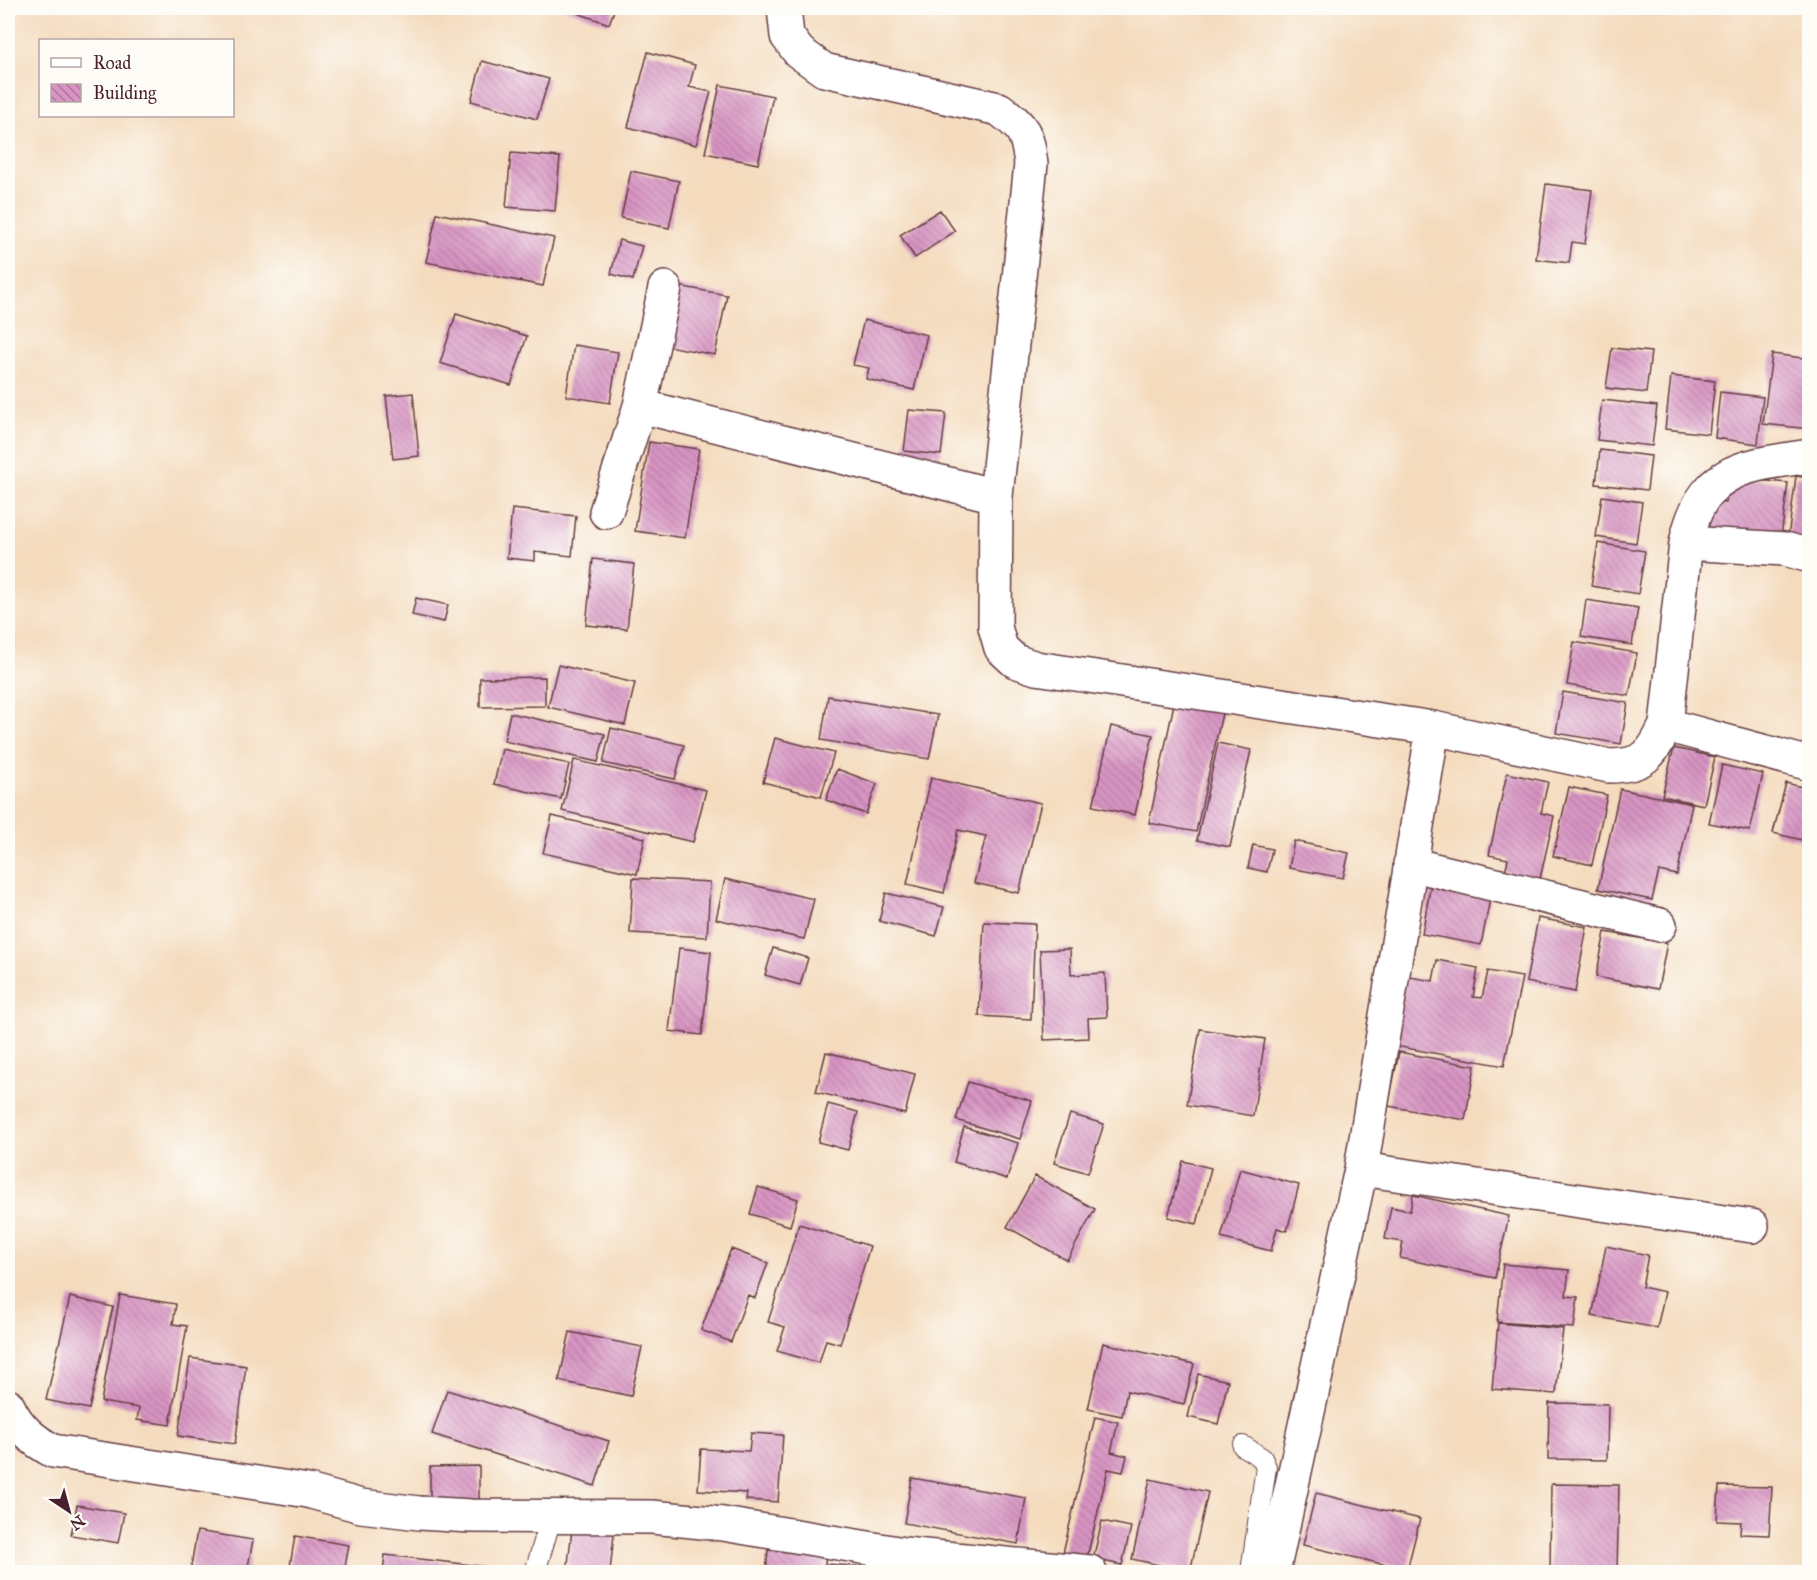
<svg xmlns="http://www.w3.org/2000/svg" width="1817" height="1580" viewBox="0 0 1817 1580" font-family="'IM FELL Great Primer',serif">
<style>
.building{fill:url(#building-back-hatch)}
.lines{fill:none;stroke-linecap:round;stroke-linejoin:round}
.lane-casing{stroke:#643b41;stroke-width:22}
.street-casing{stroke:#643b41;stroke-width:36}
.lane{stroke:#fff;stroke-width:20}
.street{stroke:#fff;stroke-width:33}
</style>
<defs>
<pattern id="building-back-hatch" width="6" height="6" patternUnits="userSpaceOnUse" patternTransform="scale(1.5)"><rect width="6" height="6" fill="#d894c3"/><path d="M-1 5l2 2M0 0l6 6M5-1l2 2" fill="none" stroke="#b1789f"/></pattern>
</defs>
<rect width="100%" height="100%" fill="#fdfcf7"/>
<filter id="ink" filterUnits="userSpaceOnUse"><feTurbulence type="fractalNoise" baseFrequency=".0167" numOctaves="2"/><feDisplacementMap in="SourceGraphic" scale="12" xChannelSelector="R" yChannelSelector="G"/><feConvolveMatrix kernelMatrix="1 2 1 2 8 2 1 2 1" color-interpolation-filters="sRGB"/></filter>
<filter id="wash" filterUnits="userSpaceOnUse"><feTurbulence type="fractalNoise" baseFrequency=".008" numOctaves="4" result="noise"/><feDisplacementMap in="SourceGraphic" scale="24" xChannelSelector="R" yChannelSelector="G"/><feGaussianBlur stdDeviation="1.35" result="paint"/><feColorMatrix in="noise" values="0 0 0 0 0 0 0 0 0 0 0 0 0 0 0 0 0 1.4 0 .05"/><feComposite in="paint" operator="in"/></filter>
<g filter="url(#wash)">
<rect width="100%" height="100%" fill="#f4dbbe"/>
<g id="blocks">
<!-- building -->
<path class="building" d="M563 8H615L609 24Z
M648 52 695 65 689 87 711 92 696 145 628 127Z
M482 61 549 79 537 119 471 101Z
M720 85 773 96 758 164 705 153Z
M511 153 560 157 555 211 506 207Z
M631 171 679 181 669 228 621 218Z
M1546 184 1592 190 1585 244 1572 242 1569 263 1536 259Z
M940 210 955 231 915 258 900 235Z
M437 213 554 238 543 286 426 262Z
M619 240 642 246 633 280 611 274Z
M673 285 727 295 715 355 662 345Z
M456 314 527 336 511 385 440 363Z
M864 320 927 335 914 390 866 379 869 368 853 365Z
M574 345 618 352 610 403 566 396Z
M1612 348 1651 352 1646 393 1606 388Z
M1772 354 1810 359 1809 429 1763 424Z
M1671 376 1715 381 1709 434 1665 429Z
M1720 392 1763 397 1758 444 1715 438Z
M413 393 419 456 393 459 386 396Z
M1602 400 1657 406 1652 446 1597 440Z
M909 410 946 413 941 455 904 451Z
M649 442 699 449 685 538 635 531Z
M1600 450 1651 456 1647 490 1596 484Z
M1796 476 1810 478V540L1788 538Z
M1729 477 1788 483 1781 538 1706 530 1709 502 1726 503Z
M1602 496 1642 502 1636 543 1596 537Z
M512 509 576 516 572 556 535 552V561L507 558Z
M1598 543 1645 551 1638 594 1591 586Z
M593 559 634 564 627 629 586 625Z
M416 598 448 605 444 622 412 615Z
M1586 600 1638 608 1632 645 1581 637Z
M1574 642 1637 653 1629 696 1567 685Z
M558 665 635 683 625 725 548 707Z
M545 677V706L480 707V678Z
M1563 692 1628 703 1621 744 1556 733Z
M828 696 938 715 929 759 821 740Z
M1175 699 1223 709 1196 832 1149 823Z
M510 713 605 734 598 762 504 741Z
M1111 726 1153 735 1135 815 1093 806Z
M611 728 684 745 675 779 603 763Z
M775 738 834 753 821 797 763 782Z
M1218 743 1251 750 1230 847 1197 840Z
M1674 748 1715 757 1704 805 1662 796Z
M502 749 569 764 561 799 494 784Z
M574 760 706 790 693 842 562 811Z
M1722 765 1763 774 1750 831 1709 823Z
M837 769 877 784 866 814 826 800Z
M1507 773 1548 782 1541 813 1554 816 1540 879 1505 872 1508 859 1489 855Z
M931 778 1041 803 1019 893 974 883 986 836 958 830 944 893 907 884Z
M1786 783 1810 789V842L1773 833Z
M1569 787 1607 795 1592 865 1553 856Z
M1620 789 1692 804 1677 875 1659 871 1652 900 1598 889Z
M552 816 645 838 637 874 543 853Z
M1294 841 1349 853 1343 878 1289 868Z
M1253 845 1272 849 1267 872 1248 868Z
M633 878 710 882 707 937 630 933Z
M1432 878 1492 889 1481 945 1422 934Z
M725 879 814 899 804 939 716 919Z
M886 893 944 907 936 936 879 921Z
M1538 918 1587 927 1575 992 1526 982Z
M984 922 1035 924 1031 1019 979 1016Z
M1605 932 1667 943 1658 989 1596 977Z
M679 948 711 952 702 1035 669 1031Z
M773 948 808 958 800 985 765 975Z
M1070 949 1071 975 1105 973 1107 1017 1088 1018 1089 1038 1044 1040 1040 950Z
M1437 960 1478 968 1473 997 1482 998 1488 971 1522 977 1504 1066 1384 1044 1404 976 1433 981Z
M1200 1029 1265 1039 1253 1116 1187 1105Z
M826 1052 915 1074 905 1114 816 1092Z
M1399 1052 1475 1066 1465 1120 1388 1106Z
M968 1082 1032 1101 1020 1139 956 1120Z
M828 1104 858 1112 848 1150 818 1142Z
M1070 1114 1104 1124 1088 1173 1054 1163Z
M964 1127 1018 1143 1007 1179 954 1162Z
M1183 1161 1211 1168 1197 1224 1168 1217Z
M1240 1169 1299 1185 1287 1231 1277 1228 1271 1251 1221 1238Z
M1035 1176 1095 1209 1067 1260 1007 1227Z
M758 1187 798 1199 790 1226 750 1214Z
M1413 1195 1509 1216 1495 1278 1400 1258 1403 1242 1385 1239 1391 1207 1410 1211Z
M799 1224 870 1246 840 1344 826 1340 819 1363 777 1351 785 1327 768 1322Z
M1606 1246 1648 1255 1642 1287 1665 1292 1657 1328 1592 1316Z
M731 1249 768 1263 755 1298 748 1295 731 1342 701 1330Z
M1503 1264 1569 1270 1566 1296 1578 1297 1574 1328 1497 1322Z
M120 1295 176 1304 173 1324 187 1326 170 1425 137 1420 139 1408 101 1402Z
M70 1297 113 1307 89 1409 46 1400Z
M1498 1323 1563 1329 1556 1394 1492 1389Z
M570 1332 642 1347 631 1396 559 1381Z
M1103 1343 1194 1364 1184 1404 1127 1391 1122 1416 1088 1409Z
M190 1358 246 1366 235 1444 178 1436Z
M1198 1374 1228 1381 1218 1424 1188 1417Z
M447 1390 609 1441 595 1486 432 1434Z
M1549 1403 1608 1404 1607 1460 1548 1459Z
M1095 1417 1118 1422 1111 1452 1127 1456 1123 1472 1108 1469 1086 1562 1062 1557Z
M751 1433 783 1435 778 1502 746 1500 747 1493 698 1490 701 1449 749 1451Z
M1808 1448H1810V1492H1806Z
M479 1466V1504L430 1505V1467Z
M912 1478 1026 1498 1018 1544 904 1523Z
M1150 1479 1208 1492 1190 1572 1132 1559Z
M1551 1484 1619 1485 1617 1572H1550Z
M1719 1486 1772 1487 1769 1535 1740 1534 1741 1522 1717 1521Z
M1316 1493 1420 1519 1407 1570 1303 1545Z
M1808 1500H1810V1538H1806Z
M77 1505 124 1513 118 1543 71 1535Z
M1102 1521 1131 1527 1122 1565 1093 1559Z
M572 1529 614 1534 610 1572H567Z
M197 1531 253 1540 247 1572H190Z
M295 1536 349 1545 344 1572H289Z
M768 1550 826 1555 824 1572H766Z
M385 1555 515 1570V1572H383Z
M827 1564 877 1568V1572H826Z"/>
</g>
</g>
<g filter="url(#ink)">
<use href="#blocks" fill-opacity="0" stroke="#643b41" stroke-width="1.5"/>
<g class="lines">
<defs>
<path id="lane" d="M1243 1446 1262 1458 1266 1467 1251 1572
M535 1572 552 1515"/>
<path id="street" d="M784 8 787 36 799 52 824 70 999 109C1024 128 1027 132 1031 164L996 496 995 627 1001 648 1015 661 1036 668 1433 728 1361 1169 1273 1572
M640 406 996 496
M606 512 640 406 665 288
M1686 543 1785 549 1810 556
M1666 725 1810 764
M1433 728 1609 766C1644 766 1652 755 1666 725L1686 543C1702 467 1744 466 1810 456
M1410 864 1660 925
M1361 1169 1752 1226
M8 1406C18 1428 33 1440 53 1451L308 1491 361 1506 419 1513 471 1516 652 1517 723 1524 904 1554 1090 1572"/>
</defs>
<!-- lane casing -->
<use href="#lane" class="lane-casing"/>
<!-- street casing -->
<use href="#street" class="street-casing"/>
<!-- lane -->
<use href="#lane" class="lane"/>
<!-- street -->
<use href="#street" class="street"/>
</g>
</g>
<!-- margin -->
<rect width="1817" height="1580" fill="none" stroke="#fdfcf7" stroke-width="30"/>
<!-- legend -->
<rect x="39" y="39" width="195" height="78" fill="#fdfcf7" stroke="#b5a4a5" stroke-width="1.5"/>
<rect x="51" y="58" width="30" height="9" fill="#ffffff" stroke="#b5a4a5" stroke-width="1.5"/>
<text x="93" y="69" font-size="18" fill="#4a1f2b">Road</text>
<rect x="51" y="84" width="30" height="18" fill="url(#building-back-hatch)" stroke="#b5a4a5" stroke-width="1.5"/>
<text x="93" y="99" font-size="18" fill="#4a1f2b">Building</text>
<!-- north arrow -->
<g transform="translate(69 1511) rotate(144)" stroke="#fdfcf7" stroke-width="4.5" paint-order="stroke">
<path d="M0-4.5L10 22L0 15L-10 22Z" fill="#4a1f2b"/>
<text y="-9" font-size="16" font-weight="bold" text-anchor="middle" fill="#4a1f2b">N</text>
</g>
</svg>
